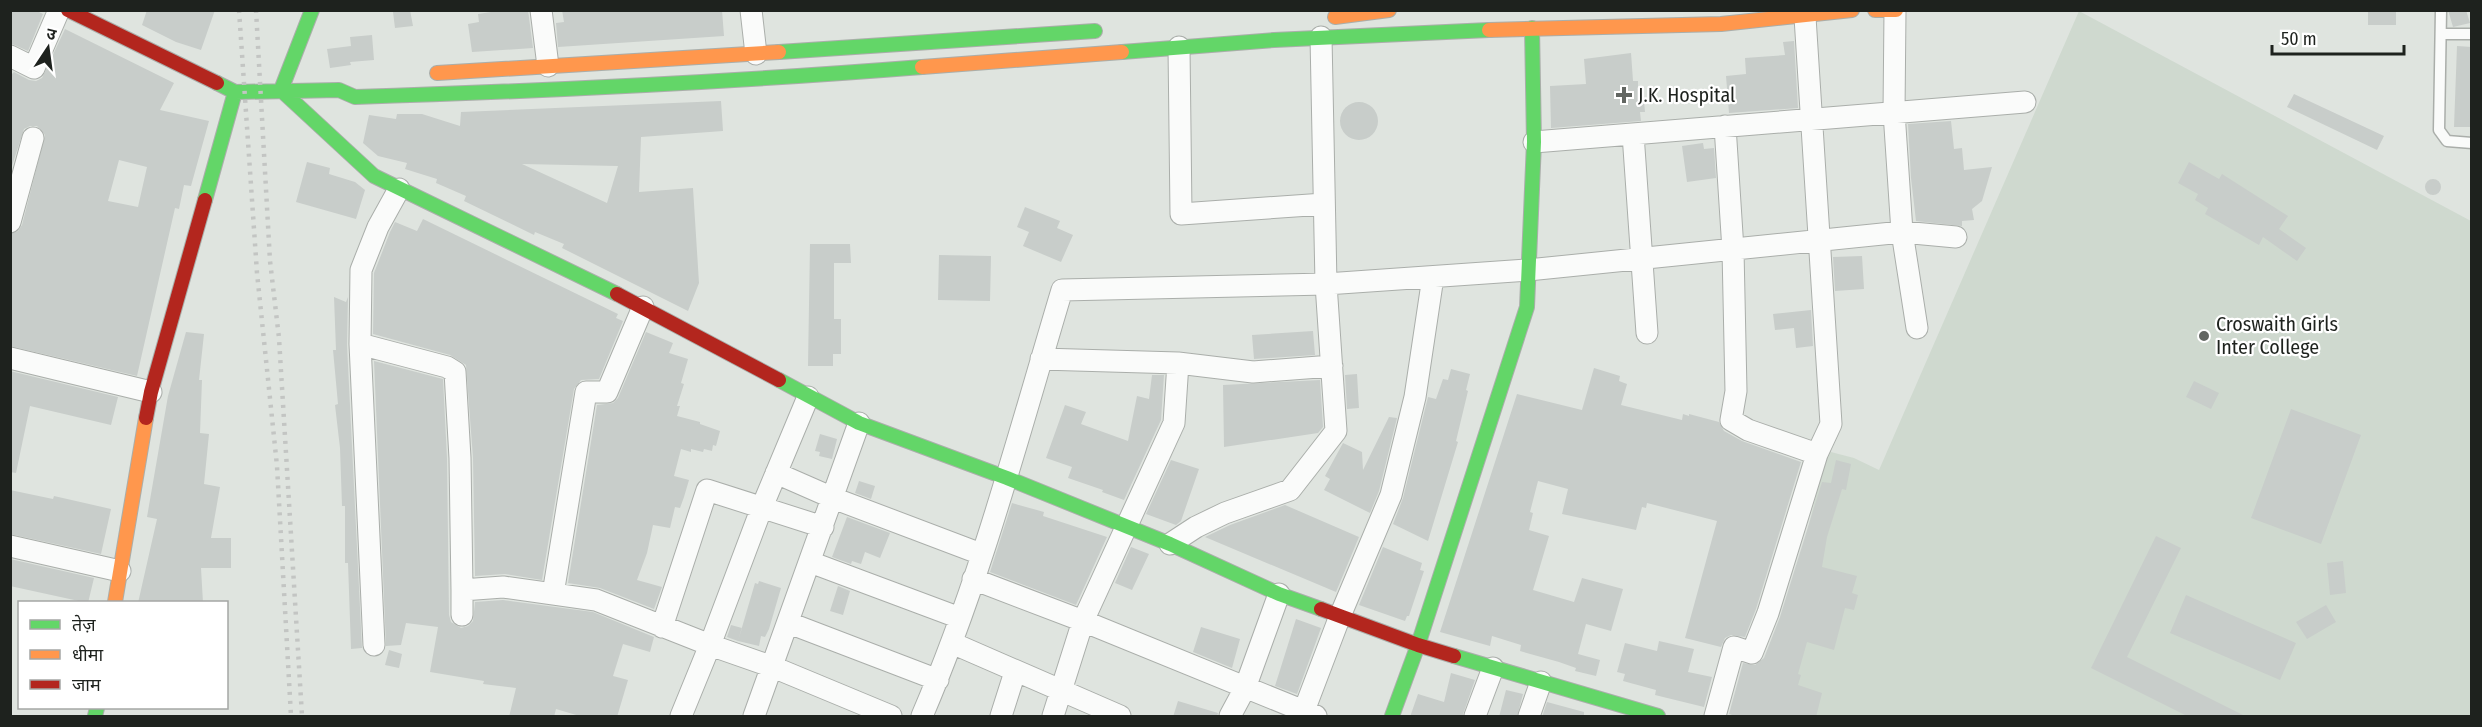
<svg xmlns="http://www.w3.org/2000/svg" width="2482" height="727" viewBox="0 0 2482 727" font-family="'Fira Sans Condensed','Noto Sans Devanagari',sans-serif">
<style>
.built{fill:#cfd9cf}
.building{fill:#c8cdca;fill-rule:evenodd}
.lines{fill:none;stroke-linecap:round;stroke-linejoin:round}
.lane-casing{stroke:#aaaeaa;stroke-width:13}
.street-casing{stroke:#aaaeaa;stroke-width:23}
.fast-casing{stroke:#aaaeaa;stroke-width:16}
.slow-casing{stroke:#aaaeaa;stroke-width:16}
.jam-casing{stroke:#aaaeaa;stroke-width:16}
.lane{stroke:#fafbfa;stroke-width:10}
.street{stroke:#fafbfa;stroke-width:21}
.fast{stroke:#63d668;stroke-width:14}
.slow{stroke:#ff974d;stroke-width:14}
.jam{stroke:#b3261e;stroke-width:14}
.rail{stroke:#c3c5c3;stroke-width:4.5;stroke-dasharray:3 6;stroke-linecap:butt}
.poi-dot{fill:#626662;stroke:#fff;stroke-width:2}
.labels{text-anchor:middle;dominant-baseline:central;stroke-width:4.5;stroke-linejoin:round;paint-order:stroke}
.poi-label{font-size:20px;fill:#1e221e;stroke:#fff;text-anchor:start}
</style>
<rect width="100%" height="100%" fill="#dfe4df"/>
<!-- built -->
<path class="built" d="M2079 11 2471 221V716H1762L1827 451 1854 458 1879 470Z"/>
<!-- building -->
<path class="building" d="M10 10H35L43 14 28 51 10 43Z
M147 10H215L201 50 176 42 142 25Z
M410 10 413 26 395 28 393 12Z
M504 10H528L533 48 472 52 468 24 479 22 478 14Z
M562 10H722L724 36 558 47 556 23 564 22Z
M2368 10H2396V25H2368Z
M2448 10H2466L2470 23 2453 27Z
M65 29 174 83 160 110 209 121 191 186 184 185 179 209 175 208 137 376 10 346V234L18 231 22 225 45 135 37 126H30L24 129 10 172V76L14 72 29 80 36 81 42 78ZM119 160 147 167 138 207 108 201Z
M372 35 374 60 350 62 351 65 330 68 327 49 351 46 350 37Z
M1794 41 1798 108 1729 113 1726 76 1746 74 1745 58 1785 55 1783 42Z
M2457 46 2472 47V127H2454Z
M1631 53 1633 81H1638V91L1643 90 1645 112H1640L1641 121 1551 128 1550 86 1586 84 1584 59Z
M2294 94 2384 136 2377 150 2287 107Z
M721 101 723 131 641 137 639 192 693 188 699 283 688 311 562 248 564 244 535 232 534 235 464 201 466 196 436 183 437 179 405 169 407 163 378 156 363 143 369 115 396 119 397 114H422L460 126 461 112ZM522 164 618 166 607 203Z
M1340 121a19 19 0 1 1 38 0a19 19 0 1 1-38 0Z
M1951 121 1954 149 1962 148 1964 170 1992 167 1982 201 1972 209 1974 220 1962 221V226L1916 221 1911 178 1908 124Z
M1703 143 1704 149 1714 148 1716 178 1687 182 1682 146Z
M307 162 330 168 329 174 355 182 365 190 356 219 296 202Z
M2189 162 2219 179 2222 174 2288 216 2279 229 2306 248 2297 261 2263 237 2259 245 2205 214 2208 208 2195 200 2198 194 2178 183Z
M2425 187a8 8 0 1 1 16 0a8 8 0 1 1-16 0Z
M1025 207 1060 221 1057 228 1073 235 1061 262 1023 246 1029 232 1017 227Z
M423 219 618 314 616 318 623 321 599 379 581 380 574 389 542 580 505 574 475 576 473 458 466 365 450 355 373 334 374 273 390 232 395 222 417 231Z
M810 244H850L851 263H834V319H841V354H833V366H808Z
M939 255 991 256 990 301 938 300Z
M1862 256 1864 289 1835 291 1833 257Z
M334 297 346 302 348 297 347 345 362 648 351 649 348 563H345V506H342L340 448 335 405 338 404 333 350H336Z
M1811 310 1813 346 1796 348 1794 328 1775 330 1773 314Z
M1313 331 1315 355 1254 359 1252 335Z
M186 332 204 334 199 380H202L200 433 209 434 204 484 220 487 211 538H231V568H201L203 603H138L157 519 147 517 168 396Z
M646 332 673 343 669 353 688 359 681 383 684 384 677 406H680L677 416 700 422V424L720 431 716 446 713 445 712 451 704 449 703 452 691 449V452L681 449 674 476 689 480 684 497 680 508 675 507 670 528 653 525 647 553 637 580 662 587 654 609 600 588 568 583 597 405 613 403 618 398Z
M374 361 443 379 447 458 449 615 451 622 461 628 468 626 473 621 475 602 503 600 593 612 654 637 650 652 623 644 613 676 628 680 617 717H583L556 709 554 717H509L516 688 483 684 484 681 430 672 438 627 406 623 401 645 386 646Z
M1594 368 1620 376 1619 381 1627 384 1621 405 1682 420 1683 414 1689 416V414L1719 422 1724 431 1742 441 1801 462 1756 609 1745 637 1731 635 1725 638 1721 647 1685 638 1717 521 1647 503 1646 508 1642 507 1636 530 1562 514 1568 489 1538 481 1530 512 1533 513 1529 530 1549 536 1533 590 1574 602 1582 578 1623 589 1611 631 1586 624 1578 654 1600 660 1596 676 1575 671 1576 668 1559 662 1520 651 1521 645 1492 636 1490 646 1440 632 1517 394 1582 410Z
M1451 369 1470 374 1466 390 1468 391 1456 441 1458 442 1428 541 1393 524 1403 498 1428 397 1436 399 1443 379 1448 380Z
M10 371 118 397 111 425 30 406 16 473 10 472Z
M1357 374 1359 408 1347 409 1345 375Z
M1152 375H1164L1161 420 1124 500 1102 492 1103 490 1068 478 1072 467 1046 458 1065 405 1086 412 1081 424 1128 441 1137 396 1149 399Z
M1320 380 1323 427 1318 433 1224 447 1223 385Z
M2194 381 2219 393 2211 409 2186 397Z
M2291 409 2361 435 2321 544 2251 518Z
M1389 417 1397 418 1379 491 1370 513 1324 490 1330 479 1325 476 1343 443 1362 452 1363 470Z
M820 434 837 439 832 459 819 456 820 452 815 451Z
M1171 460 1199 469 1181 521 1176 525 1146 514Z
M1836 460 1851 464 1846 490 1842 489 1827 537 1822 567 1857 576 1852 593 1858 595 1854 610 1845 608 1834 650 1807 642 1798 674 1801 675 1798 685 1822 693 1816 717H1738L1729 714 1743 663 1755 665 1764 658 1780 617 1822 482 1831 483Z
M859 481 875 486 871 499 855 493Z
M10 490 53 499 54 496 111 509 101 554 10 534Z
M1012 503 1044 512 1043 516 1107 537 1076 605 990 572Z
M1285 505 1359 537 1336 592 1205 537 1230 525Z
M847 517 890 533 880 558 865 552 861 564 852 561 851 564 832 557Z
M2156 536 2181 548 2127 657 2247 717H2189L2091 668Z
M1131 547 1149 554 1132 590 1115 583Z
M1383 547 1422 563 1420 570 1424 571 1409 616H1407L1405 621 1359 605Z
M10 559 94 578 88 603 10 586Z
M2343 561 2346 593 2330 595 2327 563Z
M759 581 781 588 769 629 765 637 761 636 759 646 738 641 755 583 758 584Z
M838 586 850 591 843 615 830 611Z
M2186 595 2296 643 2280 680 2170 633Z
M2326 605 2336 622 2307 639 2296 622Z
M1296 619 1321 628 1297 694 1275 686Z
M731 625 742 628 738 641 727 637Z
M1201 627 1240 639 1232 668 1193 652Z
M1659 641 1694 649 1688 672 1712 677 1704 707 1655 695 1656 690 1623 681 1625 674 1617 672 1625 643 1657 651Z
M389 650 402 654 399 668 385 665Z
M1451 673 1475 680 1462 717H1410L1418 694 1444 702Z
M1506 690 1523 694 1517 717H1499Z
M1178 701 1218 713 1217 717H1173Z
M1547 702 1584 712V717H1542Z"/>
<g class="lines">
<defs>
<path id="lane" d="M2441 10 2439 130 2447 141 2472 143
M2441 34H2472"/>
<path id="street" d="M541 10 548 66
M751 10 756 54
M1895 11 1894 112 1902 232 1917 328
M1179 47 1181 214 1324 204
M10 56 34 68 59 10
M1725 126 1733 250 1736 391 1731 420 1748 430 1817 454
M1633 134 1647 333
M1534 142 2025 102
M10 222 33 138
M360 344 447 367 455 372 460 458 462 590
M10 358 151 392
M1041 359 1178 363 1253 372 1332 366
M776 473 833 498 981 554
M1170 544 1196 527 1225 513 1290 490 1336 431 1326 284 1321 37
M10 546 120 571
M810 562 960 618
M973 579 1083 621 1316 716
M553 594 586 392H607L643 307
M462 615V590L503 587 596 600 710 645 773 667 891 716
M789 623 938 680
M662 627 707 490 823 527
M952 643 1120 716
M374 645 360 344 361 270 378 227 399 189
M681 716 710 645 762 507 808 397
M754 716 859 423
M922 716C981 579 1019 433 1062 290L1326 284 1528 270 1902 232 1956 237
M1001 716 1015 672
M1053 716 1083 621 1174 423 1178 363
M1230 716 1245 688 1279 594
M1302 716 1340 616 1391 495 1415 397 1433 277
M1475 716 1493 668
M1529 716 1541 682
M1715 716 1734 647 1752 653 1768 613 1817 454 1831 424 1805 17"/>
<path id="fast" d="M779 52 1095 31
M1122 52 1274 40 1489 30
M217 83 235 92 339 90 355 97C544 91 733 82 922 67
M281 90 374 176 617 294
M281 90 312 10
M205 200 235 92
M779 380 859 423 1007 478 1170 544 1279 594 1321 609
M1454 656 1658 716
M95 716 97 708
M1392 716 1418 645 1527 307 1534 142 1532 28"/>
<path id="slow" d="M1875 10H1896
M1335 17 1389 10
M1489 30 1721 24 1852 10
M922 67 1122 52
M437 73 779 52
M115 602 146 418"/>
<path id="jam" d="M68 10 217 83
M617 294 779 380
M146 418 151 392 205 200
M1321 609 1418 645 1454 656"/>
</defs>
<!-- lane casing -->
<use href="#lane" class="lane-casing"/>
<!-- street casing -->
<use href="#street" class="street-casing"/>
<!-- fast casing -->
<use href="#fast" class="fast-casing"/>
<!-- slow casing -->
<use href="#slow" class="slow-casing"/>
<!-- jam casing -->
<use href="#jam" class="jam-casing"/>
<!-- lane -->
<use href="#lane" class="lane"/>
<!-- street -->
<use href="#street" class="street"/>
<!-- fast -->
<use href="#fast" class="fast"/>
<!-- slow -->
<use href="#slow" class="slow"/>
<!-- jam -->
<use href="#jam" class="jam"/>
<!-- rail -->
<path class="rail" d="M239 10 257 273 277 466 291 716
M256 10 270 261 279 338 302 716"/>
</g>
<!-- markers -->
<g class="poi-dot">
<path d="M1621 86h6v6h6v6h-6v6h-6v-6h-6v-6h6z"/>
<circle cx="2204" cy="336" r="6"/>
</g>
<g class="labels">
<!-- poi labels -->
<g class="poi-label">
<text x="1638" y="95">J.K. Hospital</text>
<text x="2216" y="324">Croswaith Girls<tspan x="2216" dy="23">Inter College</tspan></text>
</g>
</g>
<!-- border -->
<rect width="2482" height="727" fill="none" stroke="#1e221e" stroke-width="24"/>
<!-- legend -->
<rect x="18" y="601" width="210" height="108" fill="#ffffff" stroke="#a5a7a5" stroke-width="1.5"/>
<rect x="30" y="620" width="30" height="9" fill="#63d668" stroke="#a5a7a5" stroke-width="1.5"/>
<text x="72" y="631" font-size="18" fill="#1e221e">तेज़</text>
<rect x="30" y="650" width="30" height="9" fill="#ff974d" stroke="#a5a7a5" stroke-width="1.5"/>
<text x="72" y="661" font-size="18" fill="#1e221e">धीमा</text>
<rect x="30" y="680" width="30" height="9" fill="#b3261e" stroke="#a5a7a5" stroke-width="1.5"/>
<text x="72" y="691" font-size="18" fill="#1e221e">जाम</text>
<!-- north arrow -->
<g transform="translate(48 48) rotate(13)" stroke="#ffffff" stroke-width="4.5" paint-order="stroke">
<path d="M0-4.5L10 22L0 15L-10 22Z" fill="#1e221e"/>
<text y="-9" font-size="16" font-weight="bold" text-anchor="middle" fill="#1e221e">उ</text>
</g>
<!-- scale -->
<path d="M2272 45v9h132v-9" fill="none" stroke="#1e221e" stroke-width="3"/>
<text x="2281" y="45" font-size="18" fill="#1e221e" stroke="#ffffff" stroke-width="4.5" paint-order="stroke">50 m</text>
</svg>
